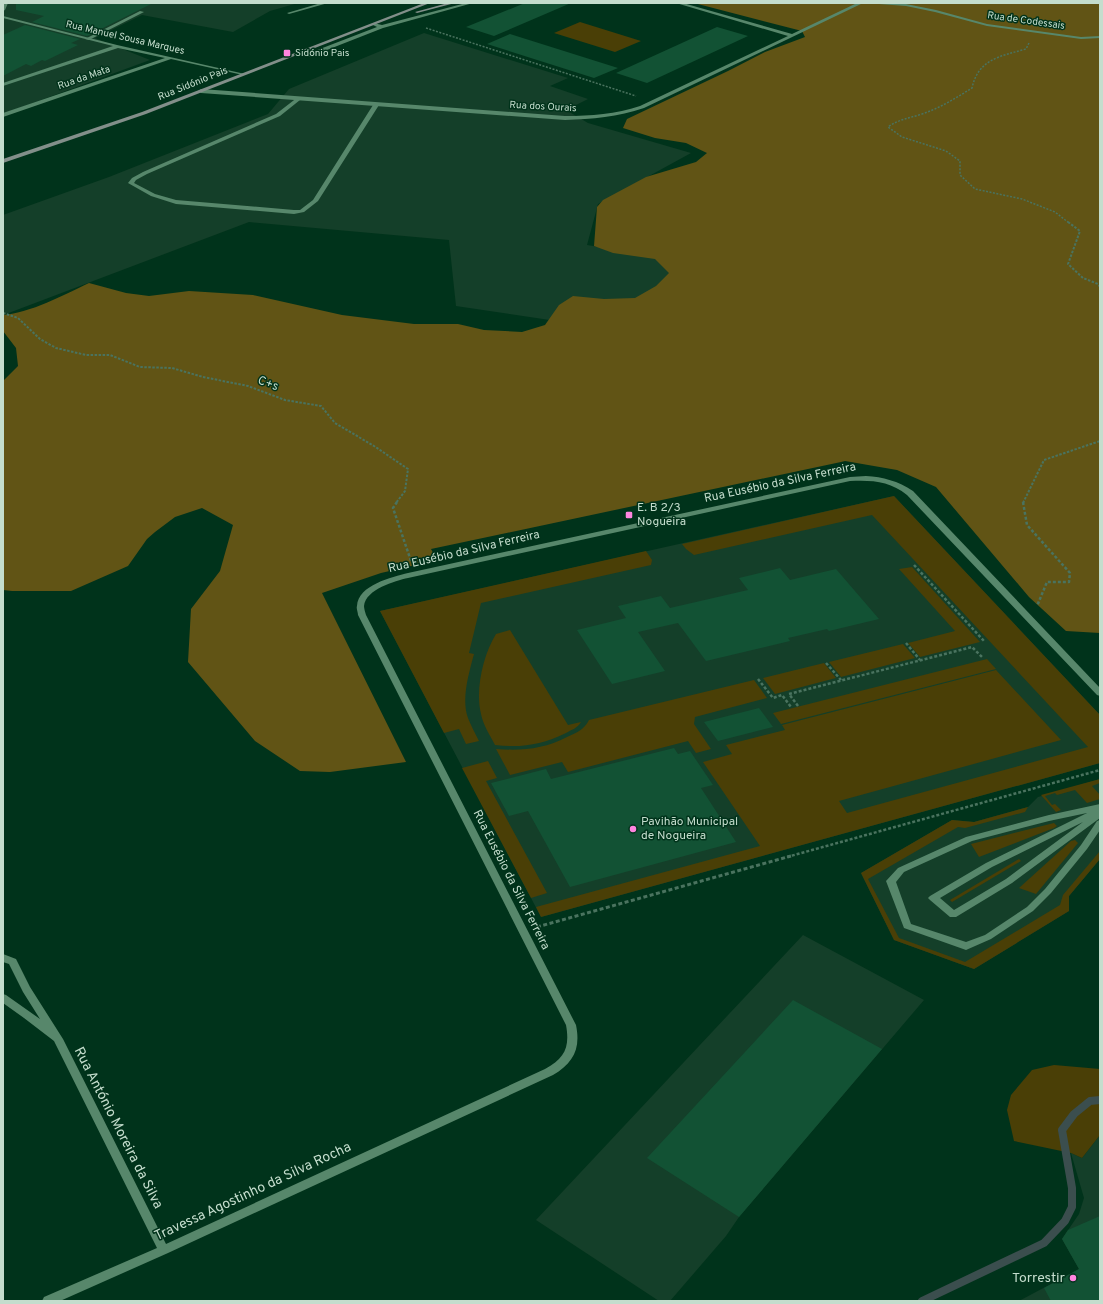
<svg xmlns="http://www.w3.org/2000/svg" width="1103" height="1304" viewBox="0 0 1103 1304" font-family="Overpass,sans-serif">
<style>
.built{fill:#143f29}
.green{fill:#4a3f06}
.forest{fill:#615415}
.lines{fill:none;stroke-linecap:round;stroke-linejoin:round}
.stream{stroke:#3b4e4e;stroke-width:8}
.building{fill:#125234}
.path-far3{stroke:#4a735f;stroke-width:1.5;stroke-dasharray:2 1.5;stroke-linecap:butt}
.path-far2{stroke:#4a735f;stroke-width:2;stroke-dasharray:2.5 1.5;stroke-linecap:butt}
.path-far1{stroke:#4a735f;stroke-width:2.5;stroke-dasharray:3 2;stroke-linecap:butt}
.path{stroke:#4a735f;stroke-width:3;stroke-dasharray:4 2.5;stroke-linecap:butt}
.lane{fill:#57876b;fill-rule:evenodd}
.street{fill:#57876b;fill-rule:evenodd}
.secondary{fill:#828f8a;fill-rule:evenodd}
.poi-dot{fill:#ff85df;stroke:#00331b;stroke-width:1.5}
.labels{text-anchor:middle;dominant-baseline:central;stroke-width:3;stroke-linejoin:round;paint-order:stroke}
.far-street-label{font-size:10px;fill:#c4ddcd;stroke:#00331b}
.far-poi-label{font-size:10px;fill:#c4ddcd;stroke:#00331b;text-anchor:start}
.street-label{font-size:12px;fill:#c4ddcd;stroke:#00331b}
.poi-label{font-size:12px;fill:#c4ddcd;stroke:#00331b;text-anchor:start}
.near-street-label{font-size:14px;fill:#c4ddcd;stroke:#00331b}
.near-poi-label{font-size:14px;fill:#c4ddcd;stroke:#00331b;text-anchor:end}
</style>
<rect width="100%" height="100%" fill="#00331b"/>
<!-- built -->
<path class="built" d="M3 3H298L270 11 233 32 142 15 95 38 150 60 3 114Z
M424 33 568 78 550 86 588 99 566 110 588 123 691 153 598 204 587 245 692 262 650 335 456 306 449 240 249 222 6 314 3 313V215L109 177 268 114 289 89Z
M894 496 1100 715V763L541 917 380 611Z
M1100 779V859L1069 896V911L974 969 894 940 861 873 952 820 974 822 1028 807 1038 797Z
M803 935 924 1000 739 1217 726 1236 670 1301H659L536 1220Z
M1100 1135V1301H1019L1079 1269 1062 1239 1079 1214 1084 1198 1071 1153 1082 1158Z"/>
<!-- green -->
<path class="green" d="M580 22 641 41 615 52 554 33Z
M894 496 1100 715V763L541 917 536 907 760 846 703 762 732 754 726 745 785 730 782 725 996 670 1061 740 839 801 847 813 1088 747 872 515 694 555 686 549 682 544Z
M646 551 652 560 651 565 481 603 469 653 474 654C469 673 461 699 468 718 471 726 475 733 479 741L466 744 459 729 444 733 380 611Z
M912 567 980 642 920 657 908 643 955 631 899 569Z
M510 630 568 725 581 722C578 728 571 730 566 733 541 745 522 748 495 745 490 735 483 725 481 714 475 690 483 655 496 634Z
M903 644 915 658 841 677 829 662Z
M987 659 996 669 781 724 773 713Z
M824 663 836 678 775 694 763 678Z
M754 680 767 698 695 717 694 724 711 749 696 753 688 741 568 772 562 762 510 775 496 749C522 751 544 749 567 737 576 733 584 730 589 720Z
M488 761 497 778 486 781 547 893 531 898 462 768Z
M1100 779V783L1092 786 1100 795V799L1087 803 1075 790 1057 795 1055 793 1045 796 1052 805 1055 804 1061 810 1056 812 1041 795Z
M1028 807 1025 812 965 828 958 827 868 879 899 938 965 962 1060 905 1063 895 1100 851V859L1069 896V911L974 969 894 940 861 873 952 820 974 822Z
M1054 823 1057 826 1054 828 979 857 971 844Z
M1075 840 1078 843 1036 894 1019 888 1071 841Z
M1019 859 1021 861 952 902 950 900Z
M1054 1065 1100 1069V1135L1082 1158 1071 1153 1014 1141 1007 1110 1011 1095 1032 1070Z"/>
<!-- forest -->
<path class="forest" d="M694 3H1100V633L1066 631 1029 597 936 487 897 470 845 461 841 462 431 549 437 560 381 573 322 593 406 762 330 772 300 771 255 741 188 662 191 609 220 571 233 525 202 508 175 517 155 532 147 539 128 566 71 591H12L3 590V381L18 366 16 348 3 331V315C30 313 64 295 89 283L126 293 149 296 189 291 253 295 342 315 414 324H458L484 330 522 332 545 325 559 305 573 296 604 299 635 298 656 286 669 273 655 259 613 253 594 246 597 207 603 200 646 177 696 162 707 153 686 143 655 138 623 128 627 119 728 71 765 52 805 37 802 31Z"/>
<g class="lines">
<!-- stream -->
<path class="stream" d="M922 1301 1044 1243 1065 1221 1072 1207V1188L1062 1130 1074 1114 1090 1101 1100 1100"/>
</g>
<!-- building -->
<path class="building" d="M16 3H153L87 36 32 22 44 16 16 10Z
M525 3H571L494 36 466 27Z
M25 25 80 39 71 43 78 45 45 61 42 60 31 66 26 64 3 76V35Z
M717 27 748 36 647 83 616 73Z
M510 34 618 68 594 78 487 44Z
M780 568 790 580 836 569 879 619 829 631 827 629 788 638 790 641 706 661 678 623 638 632 665 671 612 684 577 630 626 618 618 606 661 596 670 608 748 590 739 578Z
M759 708 773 727 718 741 704 722Z
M674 748 678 754 690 751 713 785 701 788 736 842 570 887 528 811 509 816 491 783 546 769 551 779Z
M793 1000 882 1049 739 1217 647 1158Z
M1100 1216V1301H1051L1044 1288 1079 1269 1062 1239 1068 1230Z"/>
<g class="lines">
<!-- path-far3 -->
<path class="path-far3" d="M426 28 636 96
M1029 43 1026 49C1001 56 978 59 972 88 956 98 940 108 922 114 910 118 899 119 888 127L902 137 946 151 960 161V175L975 189 1022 199 1055 212 1069 223"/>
<!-- path-far2 -->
<path class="path-far2" d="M1068 222 1080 231 1068 264 1083 278 1098 284 1100 287
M3 313 18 318 40 339 56 348 86 355H110L140 367 172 368 203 377 248 386 285 400 321 406 335 423 374 446 408 469 405 491 396 503
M1023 503 1044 460 1100 441"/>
<!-- path-far1 -->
<path class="path-far1" d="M397 502 393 508 411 561
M1023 502 1027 525 1070 573 1069 582H1047L1037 606
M914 565 984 641
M906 643 920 660
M826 663 841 680
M758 679 773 698 782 695 791 707
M798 706 789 694 972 647 983 658
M787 857 1100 770"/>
<!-- path -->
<path class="path" d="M537 927 791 856"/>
<!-- lane -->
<path class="lane" d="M466 3H473L383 28 309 57 295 53 297 52 307 54 377 27 373 25V23L382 25Z
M140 11 144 12 89 40 85 39Z
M298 97 301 99 300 100 280 116 147 174 136 180 134 183 155 194 176 200 294 210H300L313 200 373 105 378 104 379 105 318 201 304 212 294 214 176 204 151 196 128 183 132 178 143 172 276 114Z
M1100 804V818L1012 883 956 917H950L930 900 928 898 930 896 986 863 1087 813 1049 821 972 841 904 872 896 882 911 924 966 942 985 935 1027 907 1045 889 1081 845 1097 821 1100 820V830L1087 849 1051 893 1033 911 991 939 966 950 904 928 886 881 898 868 966 837 1049 815ZM1083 822 1006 879 954 910 940 898 992 867Z"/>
<!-- street -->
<path class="street" d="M4 3H8L5 10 3 11Z
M321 3H328L289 14 287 13Z
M676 3H683L792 34 857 3H863L644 108C618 117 592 119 565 120L201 93 198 91 201 89 565 116C591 116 616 114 640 106L788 36Z
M877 3 906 4 936 10 987 24 1081 37 1100 36V38L1081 39 987 26 935 12 906 6 879 4Z
M3 16 117 45 245 74 243 75 171 59 3 117V113L165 58 118 48 3 86V83L113 46 3 18Z
M866 476C883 477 898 481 913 491L1100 688V696L1097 695 907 495C890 481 872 480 850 481L408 578C395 581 366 589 364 606 364 608 365 612 366 615L576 1025C581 1049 573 1063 553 1075L168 1253 60 1301H42L44 1297 157 1248 54 1041 24 1018 3 1003V994L6 995 40 1019 23 992 9 964 3 962V954L16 959 30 987 63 1039 166 1244 545 1069C565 1058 570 1047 566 1025L358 615C358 612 356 608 357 606 358 585 392 577 408 573L850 477Z"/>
<!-- secondary -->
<path class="secondary" d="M424 3H430L146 114 3 163V159L142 112Z
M448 3H455L417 13 415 12Z"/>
</g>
<!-- markers -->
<g class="poi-dot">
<rect x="283" y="49" width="8" height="8" rx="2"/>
<rect x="625" y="511" width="8" height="8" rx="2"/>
<circle cx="633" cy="829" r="4"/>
<circle cx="1073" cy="1278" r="4"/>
</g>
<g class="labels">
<!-- far-street labels -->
<g class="far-street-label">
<text transform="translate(1026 21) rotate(8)">Rua de Codessais</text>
<text transform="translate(125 38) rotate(13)">Rua Manuel Sousa Marques</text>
<text transform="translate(84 78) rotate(-19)">Rua da Mata</text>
<text transform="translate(193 84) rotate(-22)">Rua Sidónio Pais</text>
<text transform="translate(543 107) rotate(3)">Rua dos Ourais</text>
</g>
<!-- far-poi labels -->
<g class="far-poi-label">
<text x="295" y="53">Sidónio Pais</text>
</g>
<!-- street labels -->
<g class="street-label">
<text transform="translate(268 384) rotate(21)">C+s</text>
<text transform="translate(780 483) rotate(-12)">Rua Eusébio da Silva Ferreira</text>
<text transform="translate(464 552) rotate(-13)">Rua Eusébio da Silva Ferreira</text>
<text transform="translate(511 880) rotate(63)">Rua Eusébio da Silva Ferreira</text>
</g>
<!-- poi labels -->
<g class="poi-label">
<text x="637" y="508">E. B 2/3<tspan x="637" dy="14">Nogueira</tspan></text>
<text x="641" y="822">Pavihão Municipal<tspan x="641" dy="14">de Nogueira</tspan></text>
</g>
<!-- near-street labels -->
<g class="near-street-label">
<text transform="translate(118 1128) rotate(63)">Rua António Moreira da Silva</text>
<text transform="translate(253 1192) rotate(-25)">Travessa Agostinho da Silva Rocha</text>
</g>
<!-- near-poi labels -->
<g class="near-poi-label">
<text x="1065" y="1278">Torrestir</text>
</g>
</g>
<!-- border -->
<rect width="1103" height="1304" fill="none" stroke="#c4ddcd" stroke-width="8"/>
</svg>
